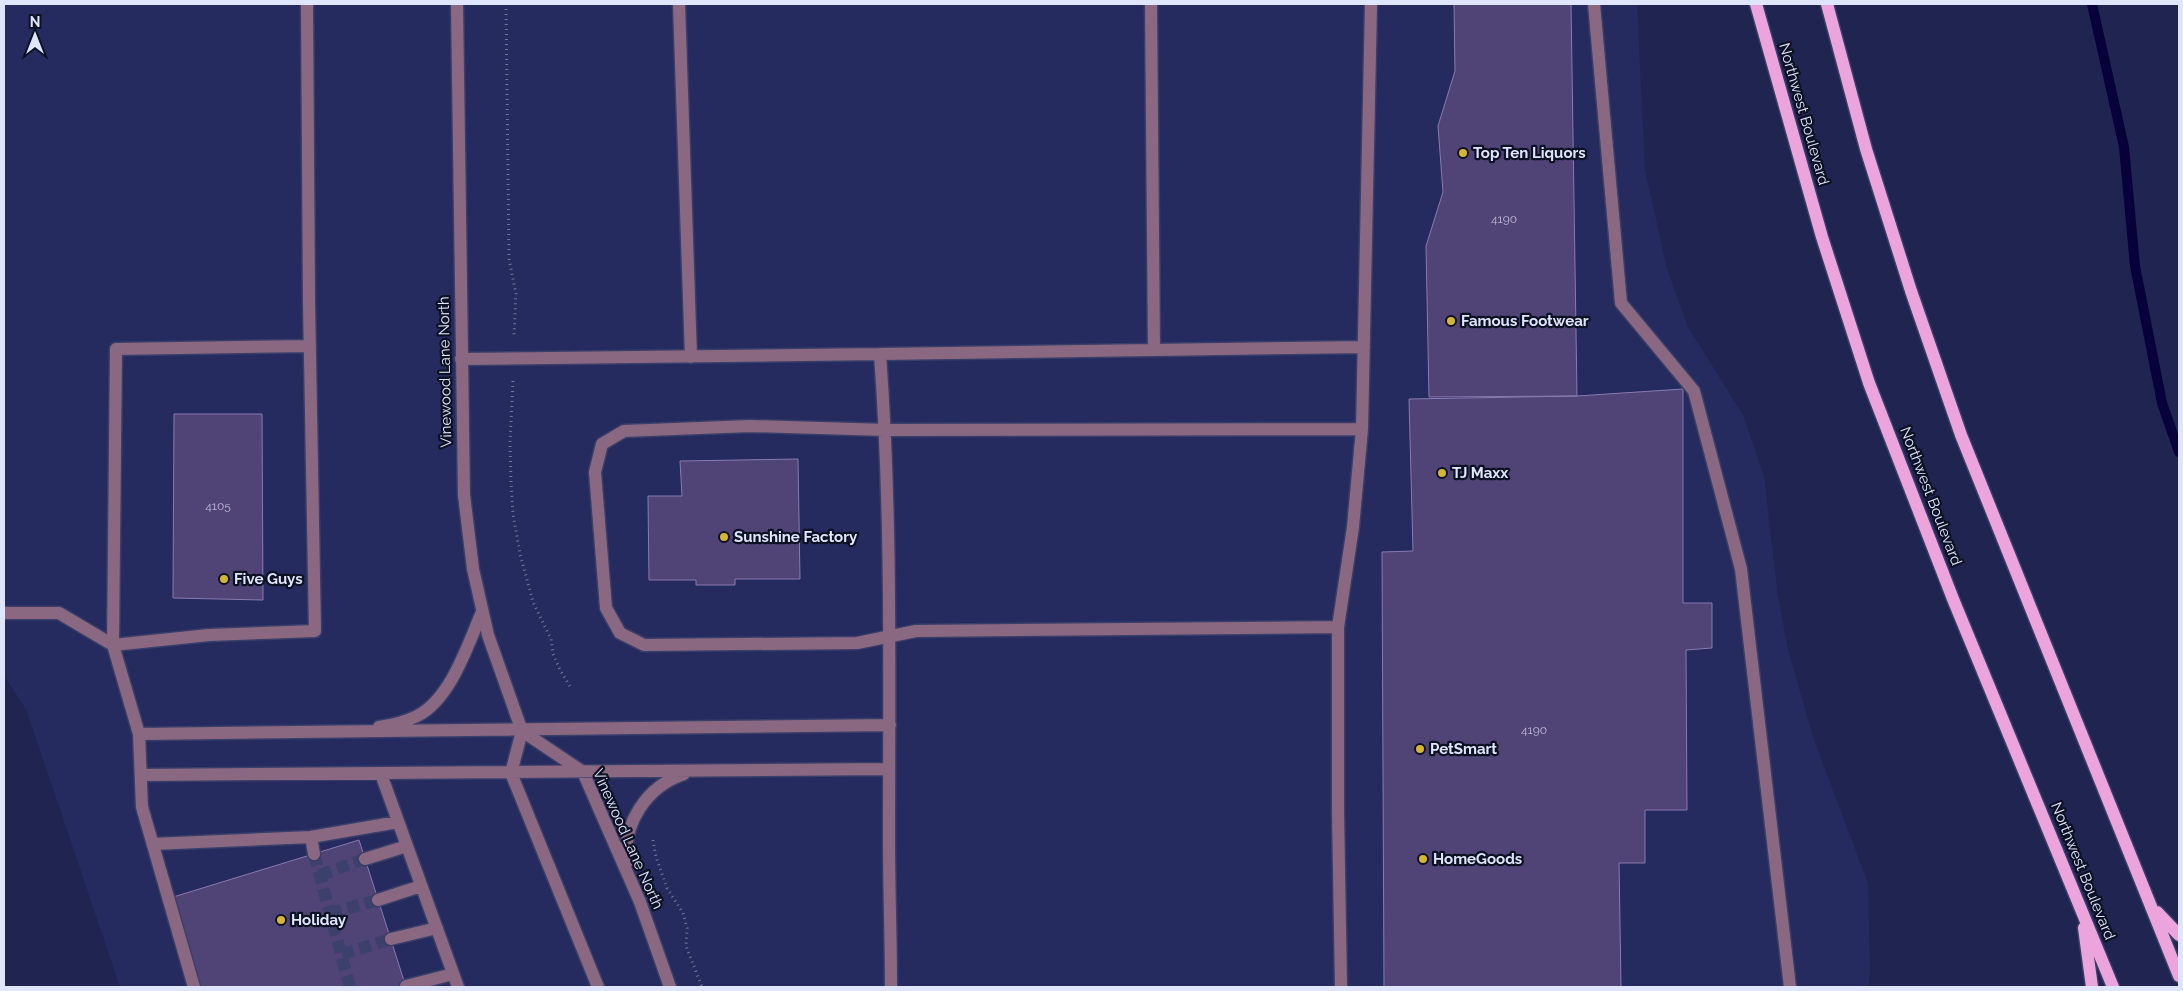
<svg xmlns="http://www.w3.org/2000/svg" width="2183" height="991" viewBox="0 0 2183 991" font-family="Raleway,sans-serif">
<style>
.built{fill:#252b5f}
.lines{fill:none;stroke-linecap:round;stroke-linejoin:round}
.stream{stroke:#08003a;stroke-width:10}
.building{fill:#504375;stroke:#887bb1}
.minor-tunnel{stroke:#3c416b;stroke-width:12;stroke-dasharray:12 6;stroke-linecap:butt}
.minor-casing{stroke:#3a3f69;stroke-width:15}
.major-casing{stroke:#3a3f69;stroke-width:15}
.path{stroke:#71769a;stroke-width:3;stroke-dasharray:1 4;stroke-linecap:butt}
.minor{stroke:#8b6882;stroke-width:12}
.major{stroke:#eca4dc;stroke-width:12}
.poi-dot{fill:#d4b635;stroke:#0d1124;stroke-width:2}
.labels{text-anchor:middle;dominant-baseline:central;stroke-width:4.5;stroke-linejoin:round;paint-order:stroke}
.number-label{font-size:12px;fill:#bbbcda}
.street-label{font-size:15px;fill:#dfe5fc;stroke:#0d1124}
.poi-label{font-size:15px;font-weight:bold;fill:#dfe5fc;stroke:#0d1124;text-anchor:start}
</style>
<rect width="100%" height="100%" fill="#1f2451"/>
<!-- built -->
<path class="built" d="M4 4H1637L1645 170 1667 269 1688 327 1743 415 1764 476 1778 596 1788 649 1813 737 1868 883 1870 974 1868 987H120L26 709 4 676Z"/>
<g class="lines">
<!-- stream -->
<path class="stream" d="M2092 4 2124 147 2135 266 2162 403 2179 452"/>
</g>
<!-- building -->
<path class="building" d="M1454 4H1571L1577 396 1429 397 1426 246 1443 192 1438 126 1455 71Z
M1683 389V603H1712V648L1686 650 1687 810H1645V863H1619L1621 987H1384L1382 552 1413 551 1409 399 1577 396Z
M174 414H262L263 600 173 598Z
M798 459 800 579H735V585H696V580H649L648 496H682L680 461Z
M359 840 406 987H198L170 898Z"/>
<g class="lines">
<!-- minor-tunnel -->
<path class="minor-tunnel" d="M314 854 350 987
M320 875 365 859
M330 913 378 900
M342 954 391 939"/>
<defs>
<path id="minor" d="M307 4 309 302 315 631 209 635 113 645 116 349 310 346
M457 4 464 495 473 569 488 635 522 731 511 773 598 987
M679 4 691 357
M1151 4 1154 350
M1594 4 1621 303 1694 391 1741 569 1790 987
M880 354 1364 347
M461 359 880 354C892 516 889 678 889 839 889 889 891 938 891 987
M4 613H59L113 645 139 734 142 807 194 987
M1338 627 916 631 857 643 644 645 620 633 606 608 595 472 602 444 624 431 750 426 886 430 1362 429
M379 727C392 725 405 722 417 716 451 699 468 644 482 612
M522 731 583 772 640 902 670 987
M139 734 890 725
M381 774 458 987
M141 775 889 769
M153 844 311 837
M314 854 311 837 398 822
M365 859 407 846
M627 862C622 824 647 786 684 774
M378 900 421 886
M391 939 437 928
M406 986 453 974
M1341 987 1338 811V627L1353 527 1362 429 1371 4"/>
<path id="major" d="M1756 4 1822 237 1869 383 1953 599 2113 987
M1827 4 1866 149 1911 291 1961 435 2179 976
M2157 912 2179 935
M2084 928 2092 987"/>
</defs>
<!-- minor casing -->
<use href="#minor" class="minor-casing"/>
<!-- major casing -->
<use href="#major" class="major-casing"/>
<!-- path -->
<path class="path" d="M506 4 509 259 516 294 514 335
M513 381 510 442 511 482 513 514 520 554 533 602 551 639 553 654 560 670 571 688
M653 840 656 857 667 888 683 913 687 928 686 946 702 987"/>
<!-- minor -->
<use href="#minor" class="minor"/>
<!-- major -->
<use href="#major" class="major"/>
</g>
<!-- markers -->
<g class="poi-dot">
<circle cx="1463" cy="153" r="5"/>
<circle cx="1451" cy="321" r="5"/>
<circle cx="1442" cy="473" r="5"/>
<circle cx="724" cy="537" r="5"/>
<circle cx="224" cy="579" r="5"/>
<circle cx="1420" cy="749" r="5"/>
<circle cx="1423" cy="859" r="5"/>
<circle cx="281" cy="920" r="5"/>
</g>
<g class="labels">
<!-- number labels -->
<g class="number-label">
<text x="1504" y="219">4190</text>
<text x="218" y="506">4105</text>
<text x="1534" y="730">4190</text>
</g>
<!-- street labels -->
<g class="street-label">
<text transform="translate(1804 114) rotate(74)">Northwest Boulevard</text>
<text transform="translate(445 372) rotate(-91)">Vinewood Lane North</text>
<text transform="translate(1931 496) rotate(69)">Northwest Boulevard</text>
<text transform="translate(628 839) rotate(66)">Vinewood Lane North</text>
<text transform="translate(2083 871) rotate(68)">Northwest Boulevard</text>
</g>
<!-- poi labels -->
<g class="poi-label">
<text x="1473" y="153">Top Ten Liquors</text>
<text x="1461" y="321">Famous Footwear</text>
<text x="1452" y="473">TJ Maxx</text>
<text x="734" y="537">Sunshine Factory</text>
<text x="234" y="579">Five Guys</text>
<text x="1430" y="749">PetSmart</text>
<text x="1433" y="859">HomeGoods</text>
<text x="291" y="920">Holiday</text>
</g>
</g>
<!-- border -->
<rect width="2183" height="991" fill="none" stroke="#dfe5fc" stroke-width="10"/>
<!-- north arrow -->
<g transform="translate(35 35)" stroke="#0d1124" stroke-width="4" paint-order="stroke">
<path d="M0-4L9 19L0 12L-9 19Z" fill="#dfe5fc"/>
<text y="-8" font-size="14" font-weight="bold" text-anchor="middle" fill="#dfe5fc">N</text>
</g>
</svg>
